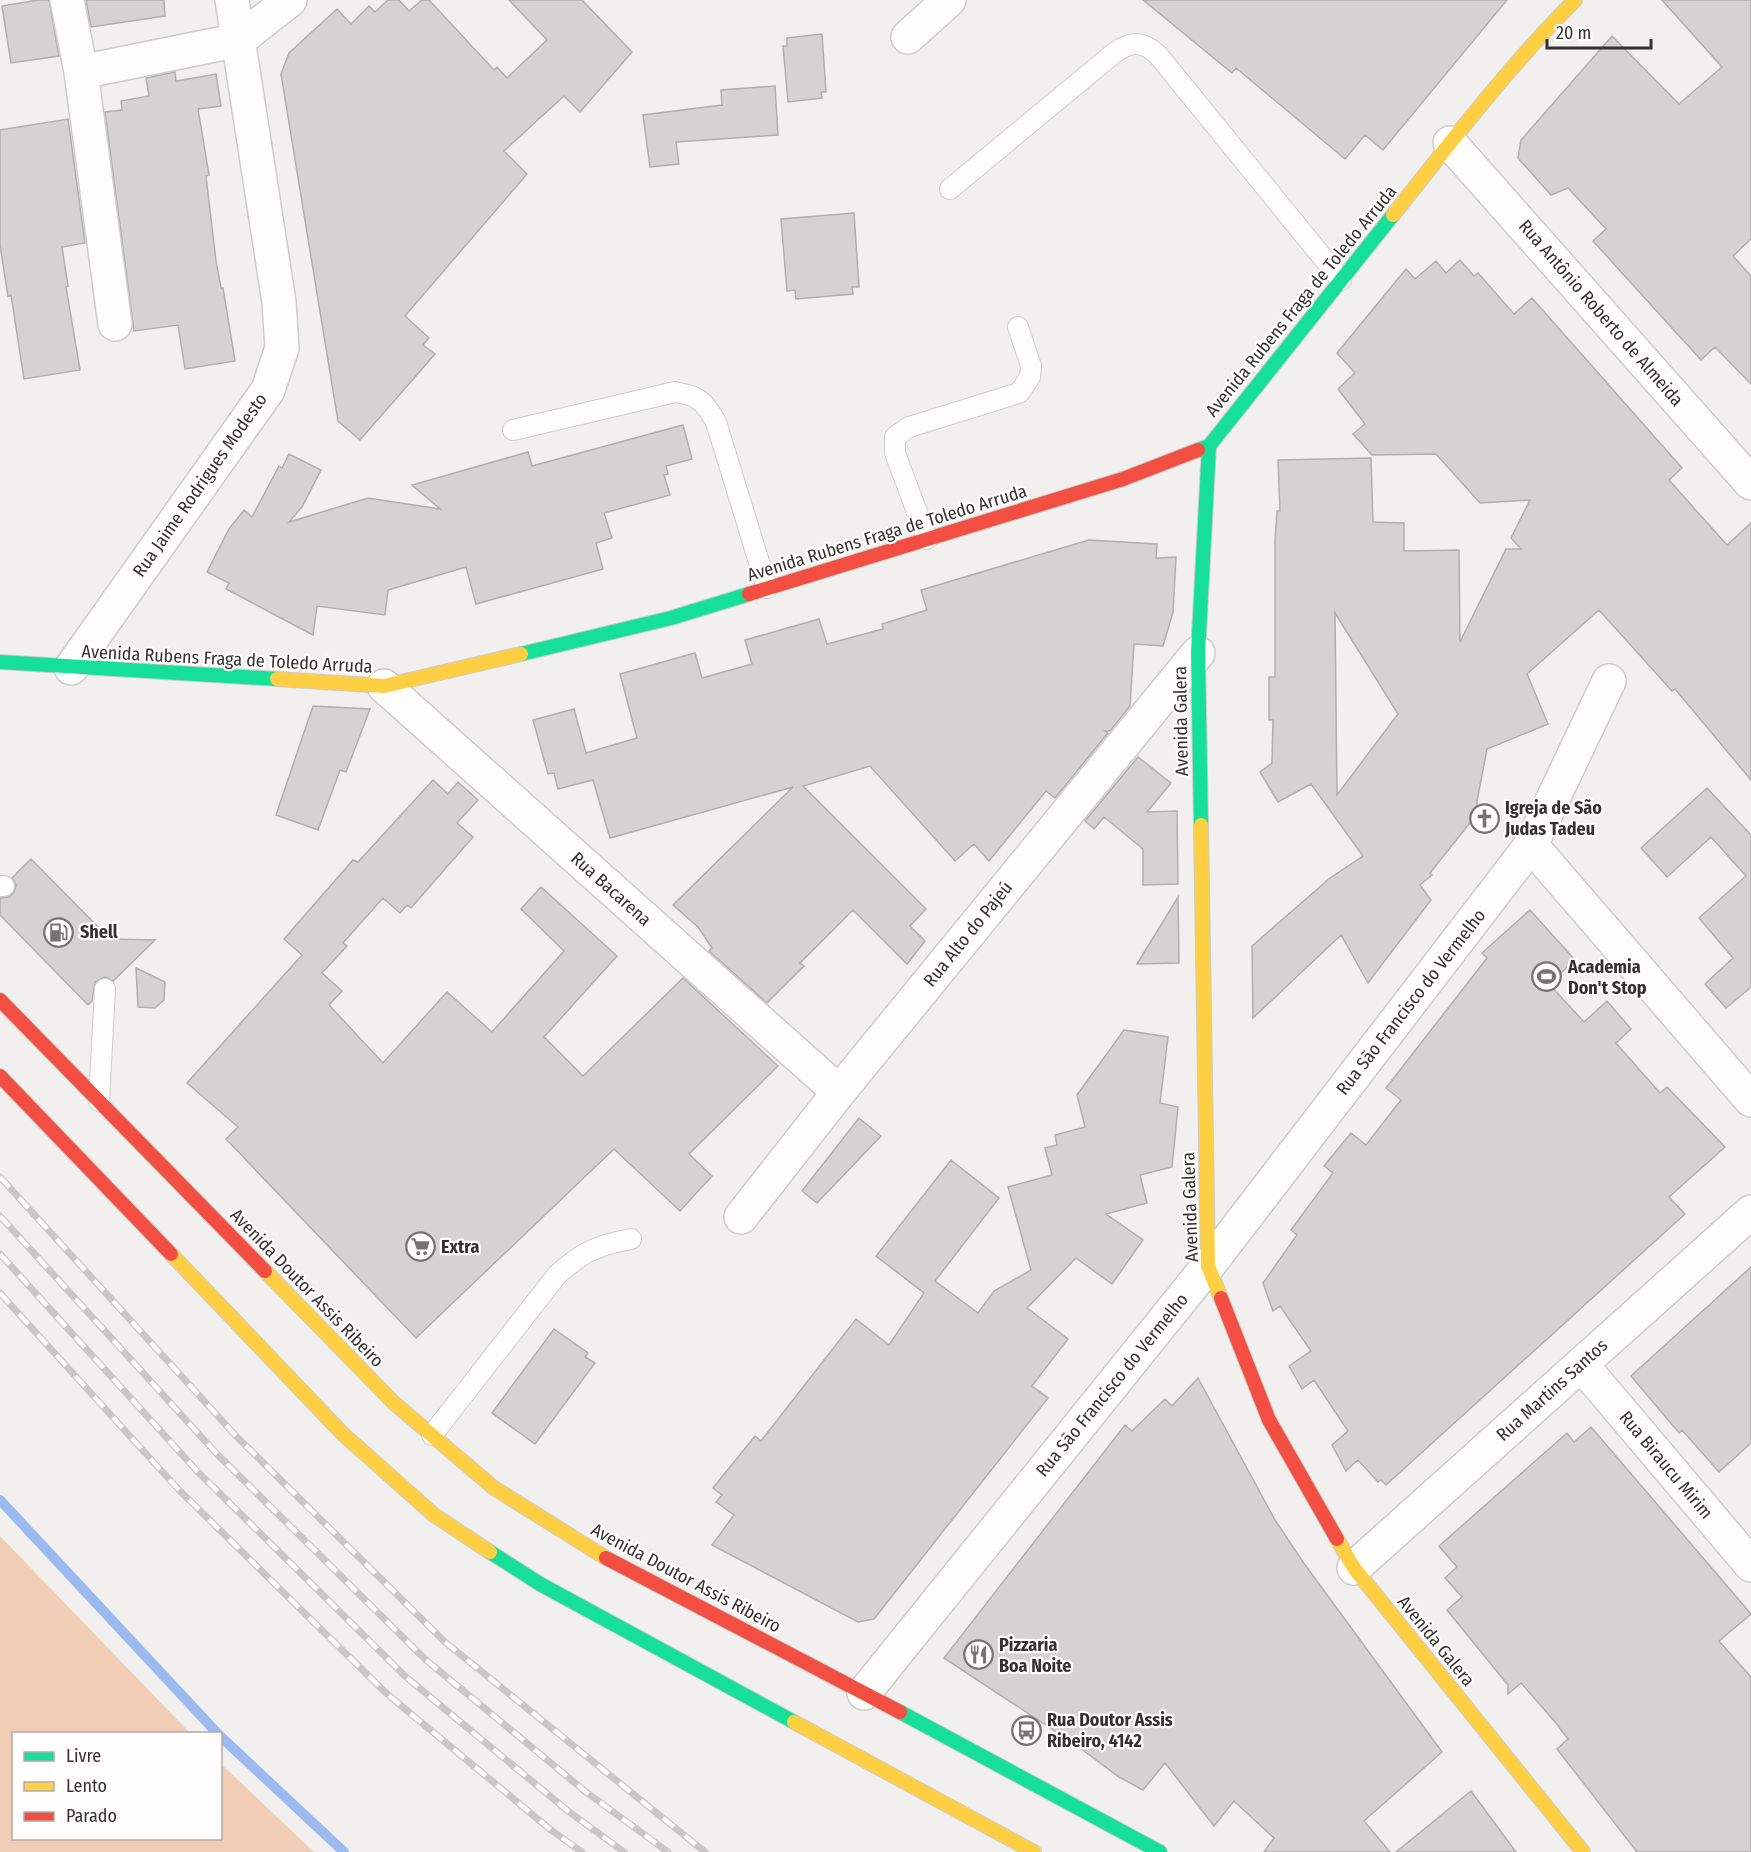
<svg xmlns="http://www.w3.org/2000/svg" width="1751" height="1852" viewBox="0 0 1751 1852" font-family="'Fira Sans Condensed',sans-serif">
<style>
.green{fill:#f0cdb4}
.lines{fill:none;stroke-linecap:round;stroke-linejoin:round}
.stream{stroke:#9cb9f0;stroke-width:10}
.building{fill:#d4d3d1;stroke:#b1afad;stroke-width:1.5;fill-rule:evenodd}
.lane-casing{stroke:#cdccca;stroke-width:22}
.street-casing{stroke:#cdccca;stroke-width:36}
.fast-casing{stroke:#cdccca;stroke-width:16}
.slow-casing{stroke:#cdccca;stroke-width:16}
.jam-casing{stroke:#cdccca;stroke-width:16}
.lane{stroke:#fdfdfc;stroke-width:20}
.street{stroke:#fdfdfc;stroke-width:33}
.fast{stroke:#16e098;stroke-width:14}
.slow{stroke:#ffcf43;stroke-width:14}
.jam{stroke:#f24e42;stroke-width:14}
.rail-casing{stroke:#c8c7c7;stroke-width:7}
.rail{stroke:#fffefd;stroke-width:4.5;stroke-dasharray:14;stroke-linecap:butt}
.labels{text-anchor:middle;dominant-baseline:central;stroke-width:4.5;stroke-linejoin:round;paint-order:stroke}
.street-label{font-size:18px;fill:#343231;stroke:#fffefd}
.poi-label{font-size:18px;font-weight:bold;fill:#343231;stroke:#fffefd;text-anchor:start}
</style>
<rect width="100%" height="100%" fill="#f2f0ee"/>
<!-- green -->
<path class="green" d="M0 1536 190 1733 14 1734V1838H220L221 1764 314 1852H0Z"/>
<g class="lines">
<!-- stream -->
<path class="stream" d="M0 1500 218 1734
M220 1736 344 1852"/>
</g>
<!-- building -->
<path class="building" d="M38 0H49L59 56 11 63 2 6Z
M86 0H164L165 16 91 27Z
M388 0H399L409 11 422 0H429L494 70 497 67 507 78 547 40 509 0H582L632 52 580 112 564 96 504 151 527 174 405 316 429 338 423 345 435 354 360 440 338 421 281 74 289 53 337 9 351 24 369 6 375 12Z
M1143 0H1507L1383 150 1365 135 1345 159 1236 68 1232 73Z
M1662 0H1751V239L1733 256 1751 276V384L1715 347 1701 360 1593 241 1606 229 1568 188 1551 195 1518 158 1521 140 1612 36 1679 104 1722 67Z
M822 34 826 92H821L822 98 788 102 783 46H787V38Z
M175 72 176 81 216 74 221 106 198 109 209 175 206 176 216 261 221 288H223L235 361 185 369 178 325 134 331 105 112 122 110 121 101 149 96 146 78Z
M775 86 778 135 676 142 679 164 650 167 643 115 722 105 721 90Z
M68 119 85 243 62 247 68 286 66 287 80 370 24 379 11 295 8 296 0 245V130Z
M854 213 859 287H852L853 294 796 299 795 290 787 291 781 219Z
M1460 260 1474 276 1478 273 1514 314 1532 298 1682 468 1669 480 1727 545 1751 523V780L1675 689 1672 691 1599 610 1527 674 1548 724 1487 749 1477 801V814L1430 873 1432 875 1420 885 1431 900 1368 983 1341 935 1253 1018 1252 946 1330 878 1363 856 1311 784 1278 802 1260 772 1272 763 1273 720H1269V677H1275V540L1277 511H1280L1278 460 1371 458 1373 522 1404 523V551L1459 550 1460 642 1506 549H1521L1511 538 1530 500 1480 503 1436 454 1372 455 1353 434 1365 424 1338 389 1355 373 1337 353 1406 269 1415 279 1436 261 1446 273ZM1335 613 1398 714 1337 795Z
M683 425 692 459 666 466 668 474 664 475 670 495 604 513 612 538 596 543 603 569 476 604 466 567 388 590 385 615 317 606 313 635 226 589 229 583 207 572 229 529 244 510 252 517 279 466 282 468 289 454 321 470 302 507 289 522 368 498 440 509 412 485 528 452 532 466Z
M1089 540 1157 544 1156 558 1176 557 1173 612 1163 646 1134 644 1130 706 1110 731H1105L1108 733 1055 798 1046 791 989 861 974 844 955 861 870 766 803 786 926 909 910 926 925 941 907 964 853 910 800 963 804 966 767 1003 709 951 712 948 698 927 673 905 793 787 610 838 593 780 558 789 554 773 548 774 533 720 574 709 586 753 637 738 620 674 695 653 702 678 752 664 745 640 819 619 827 644 883 629 882 624 927 610 921 590Z
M313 706 370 709 346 772 340 770 318 830 276 815Z
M1138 757 1171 783 1147 812 1177 811 1178 884 1143 885V849L1104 817 1094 829 1085 821Z
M433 780 448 794 458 782 478 800 457 823 473 837 411 908 407 905 400 913 383 898 343 943 347 946 322 973 342 991 329 1005 383 1063 447 992 492 1032 564 951 521 909 541 887 617 956 544 1037 583 1076 683 978 778 1066 689 1154 712 1176 680 1211 614 1149 416 1338 226 1139 238 1127 187 1083 302 955 284 939 353 860 358 862Z
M1707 788 1751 835V987L1726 1008 1705 984 1733 958 1699 918 1746 876 1711 837 1667 877 1641 848Z
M31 859 110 939 155 940 113 981 105 977 95 982 92 1001 88 1005 0 915V898L9 897 14 892 16 885 12 878Z
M1178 897 1179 963 1137 964Z
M1530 910 1575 960 1549 984 1584 1022 1607 1001 1631 1029 1616 1043 1660 1093 1667 1087 1725 1147 1669 1197 1685 1214 1386 1485 1381 1480 1378 1482 1358 1460 1346 1471 1332 1445 1348 1431 1314 1380 1302 1389 1289 1366 1311 1351 1280 1306 1273 1311 1263 1283 1297 1235 1291 1230 1333 1173 1324 1166 1351 1133 1366 1145 1401 1100 1386 1088 1487 958 1482 953Z
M136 968 165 982 164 1000 155 1008 138 1007Z
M1124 1030 1168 1037 1160 1103 1178 1107 1172 1167 1140 1175 1147 1203 1106 1214 1143 1240 1112 1284 1076 1258 1027 1308 1068 1339 1032 1386 1048 1398 874 1619 858 1622 712 1545 734 1515 716 1502 722 1495 713 1488 755 1436 761 1441 856 1319 889 1345 924 1293 876 1256 951 1160 999 1198 935 1281 978 1313 994 1291 1031 1270 1008 1187 1052 1175 1045 1148 1057 1145 1055 1135 1085 1127 1077 1095Z
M859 1118 881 1136 817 1203 802 1191Z
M1751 1267V1443L1719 1472 1682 1430 1679 1433 1631 1376Z
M554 1329 588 1353 585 1357 595 1363 535 1444 492 1413Z
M1198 1378 1275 1520 1303 1562 1442 1752 1364 1821 1390 1852H1264L1274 1838 1234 1801 1214 1826 1165 1763 1143 1790 1119 1777 1076 1745 944 1658 1125 1425 1132 1431 1165 1399 1172 1406Z
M1591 1427 1751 1614 1719 1641 1751 1677V1852H1637L1557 1749 1568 1739 1556 1723 1521 1683 1508 1694V1685L1447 1610 1462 1597 1445 1578 1457 1567 1439 1546 1567 1433 1574 1442Z
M1471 1791 1516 1852H1396Z"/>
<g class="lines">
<defs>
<path id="lane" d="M950 189 1113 54C1130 41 1142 40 1158 55L1341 280
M513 430 675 392C699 396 704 401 716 422L767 588
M927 539 895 453V437L909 427 1019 393 1030 377 1031 366 1018 327
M0 886H4
M99 1101 105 989
M432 1435 557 1275C582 1252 598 1245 631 1239"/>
<path id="street" d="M67 0 81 72 239 40 290 0
M908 37 949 0
M81 72 115 324
M1450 143 1751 483
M71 668 268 390 282 348 279 302 232 0
M384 686 839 1092
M1531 845 1751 1100
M741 1217 839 1092 1198 653
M1581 1364 1751 1565
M1354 1568 1751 1212
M864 1693 1208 1266 1531 845 1609 681"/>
<path id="fast" d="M1198 450 1209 446 1393 215
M521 654 671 618 749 594
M0 662 277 679
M1201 825 1198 653 1209 446
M490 1552 540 1584 794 1722
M900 1712 1160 1852"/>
<path id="slow" d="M1393 215C1451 142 1509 66 1575 0
M277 679 384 686 521 654
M1201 825 1208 1266 1221 1298
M171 1254 343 1434 434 1515 490 1552
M265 1271 394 1403 494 1488 606 1558
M1337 1539 1354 1568 1583 1852
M794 1722 1034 1852"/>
<path id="jam" d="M749 594 1123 479 1198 450
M0 1000 265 1271
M0 1076 171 1254
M1221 1298 1269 1420 1337 1539
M606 1558 900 1712"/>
</defs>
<!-- lane casing -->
<use href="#lane" class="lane-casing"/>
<!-- street casing -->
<use href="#street" class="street-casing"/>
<!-- fast casing -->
<use href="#fast" class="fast-casing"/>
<!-- slow casing -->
<use href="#slow" class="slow-casing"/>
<!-- jam casing -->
<use href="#jam" class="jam-casing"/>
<!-- lane -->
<use href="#lane" class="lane"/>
<!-- street -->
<use href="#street" class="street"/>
<!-- fast -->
<use href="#fast" class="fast"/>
<!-- slow -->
<use href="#slow" class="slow"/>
<!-- jam -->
<use href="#jam" class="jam"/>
<defs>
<path id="rail" d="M0 1177 236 1436 445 1642 705 1852
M0 1216 217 1454 426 1660 586 1792 668 1852
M0 1254 197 1471 406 1677 568 1811 624 1852
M0 1293 178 1489 387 1694 551 1830 582 1852"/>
</defs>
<!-- rail casing -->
<use href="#rail" class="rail-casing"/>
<!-- rail -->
<use href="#rail" class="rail"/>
</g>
<!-- icons -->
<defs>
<symbol id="church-ring" viewBox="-11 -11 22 22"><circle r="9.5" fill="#fffefd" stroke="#767473" stroke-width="1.5"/><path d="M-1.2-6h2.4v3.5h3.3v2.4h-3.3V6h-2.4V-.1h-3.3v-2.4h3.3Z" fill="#767473"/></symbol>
<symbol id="fuel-ring" viewBox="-11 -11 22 22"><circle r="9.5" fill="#fffefd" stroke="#767473" stroke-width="1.5"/><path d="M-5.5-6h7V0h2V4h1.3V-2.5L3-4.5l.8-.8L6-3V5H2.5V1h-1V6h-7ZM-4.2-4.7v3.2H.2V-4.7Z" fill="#767473"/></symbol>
<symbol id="stadium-ring" viewBox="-11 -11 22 22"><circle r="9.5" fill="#fffefd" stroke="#767473" stroke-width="1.5"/><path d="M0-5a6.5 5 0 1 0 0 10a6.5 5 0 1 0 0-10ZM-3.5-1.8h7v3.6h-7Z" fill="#767473"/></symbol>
<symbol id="supermarket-ring" viewBox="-11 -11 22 22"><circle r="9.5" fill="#fffefd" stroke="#767473" stroke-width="1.5"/><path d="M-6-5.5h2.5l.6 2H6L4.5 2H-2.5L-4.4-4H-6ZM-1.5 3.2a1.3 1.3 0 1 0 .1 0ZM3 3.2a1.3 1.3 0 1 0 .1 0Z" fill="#767473"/></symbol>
<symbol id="restaurant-ring" viewBox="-11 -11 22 22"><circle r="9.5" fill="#fffefd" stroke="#767473" stroke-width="1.5"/><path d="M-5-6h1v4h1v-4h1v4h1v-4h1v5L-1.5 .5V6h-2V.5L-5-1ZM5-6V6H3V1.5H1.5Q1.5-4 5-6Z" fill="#767473"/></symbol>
<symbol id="bus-ring" viewBox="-11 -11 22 22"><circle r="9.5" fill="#fffefd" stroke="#767473" stroke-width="1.5"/><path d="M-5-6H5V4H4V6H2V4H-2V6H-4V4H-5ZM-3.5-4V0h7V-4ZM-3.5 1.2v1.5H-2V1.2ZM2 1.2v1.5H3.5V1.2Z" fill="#767473"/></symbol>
</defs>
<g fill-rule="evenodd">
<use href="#church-ring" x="1468" y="802" width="33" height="33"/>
<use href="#fuel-ring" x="42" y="916" width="33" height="33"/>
<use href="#stadium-ring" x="1530" y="960" width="33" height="33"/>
<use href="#supermarket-ring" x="404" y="1230" width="33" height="33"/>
<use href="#restaurant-ring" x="962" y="1638" width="33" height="33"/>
<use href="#bus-ring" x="1010" y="1714" width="33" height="33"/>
</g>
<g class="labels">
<!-- street labels -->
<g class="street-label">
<text transform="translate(1301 301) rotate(-51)">Avenida Rubens Fraga de Toledo Arruda</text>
<text transform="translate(1601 313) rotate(49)">Rua Antônio Roberto de Almeida</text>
<text transform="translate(200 485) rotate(-55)">Rua Jaime Rodrigues Modesto</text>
<text transform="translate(887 533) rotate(-17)">Avenida Rubens Fraga de Toledo Arruda</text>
<text transform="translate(227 659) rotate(3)">Avenida Rubens Fraga de Toledo Arruda</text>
<text transform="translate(1181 721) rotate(-91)">Avenida Galera</text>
<text transform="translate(611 889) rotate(42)">Rua Bacarena</text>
<text transform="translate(968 934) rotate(-51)">Rua Alto do Pajeú</text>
<text transform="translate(1411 1002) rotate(-52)">Rua São Francisco do Vermelho</text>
<text transform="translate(1190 1207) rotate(-92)">Avenida Galera</text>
<text transform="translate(307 1288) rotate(46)">Avenida Doutor Assis Ribeiro</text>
<text transform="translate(1112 1385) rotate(-51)">Rua São Francisco do Vermelho</text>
<text transform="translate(1552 1390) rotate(-42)">Rua Martins Santos</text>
<text transform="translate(1666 1465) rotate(50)">Rua Biraucu Mirim</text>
<text transform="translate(686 1578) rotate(28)">Avenida Doutor Assis Ribeiro</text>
<text transform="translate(1436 1641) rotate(51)">Avenida Galera</text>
</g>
<!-- poi labels -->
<g class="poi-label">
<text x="1505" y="808">Igreja de São<tspan x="1505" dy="21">Judas Tadeu</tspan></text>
<text x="80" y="932">Shell</text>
<text x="1568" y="967">Academia<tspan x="1568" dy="21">Don't Stop</tspan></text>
<text x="441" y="1247">Extra</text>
<text x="999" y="1645">Pizzaria<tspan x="999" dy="21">Boa Noite</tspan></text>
<text x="1047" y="1720">Rua Doutor Assis<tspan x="1047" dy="21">Ribeiro, 4142</tspan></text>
</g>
</g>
<!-- legend -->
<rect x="12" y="1732" width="210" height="108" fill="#fffefd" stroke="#aeacab" stroke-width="1.5"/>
<rect x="24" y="1752" width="30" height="9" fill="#16e098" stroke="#aeacab" stroke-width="1.5"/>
<text x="66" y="1762" font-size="18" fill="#343231">Livre</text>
<rect x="24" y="1782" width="30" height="9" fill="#ffcf43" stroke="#aeacab" stroke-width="1.5"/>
<text x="66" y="1792" font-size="18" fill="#343231">Lento</text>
<rect x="24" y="1812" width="30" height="9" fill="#f24e42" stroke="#aeacab" stroke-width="1.5"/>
<text x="66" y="1822" font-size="18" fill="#343231">Parado</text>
<!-- scale -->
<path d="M1547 39v9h104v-9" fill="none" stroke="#343231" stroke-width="3"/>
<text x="1556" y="39" font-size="18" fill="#343231" stroke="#fffefd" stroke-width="4.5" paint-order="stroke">20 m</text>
</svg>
